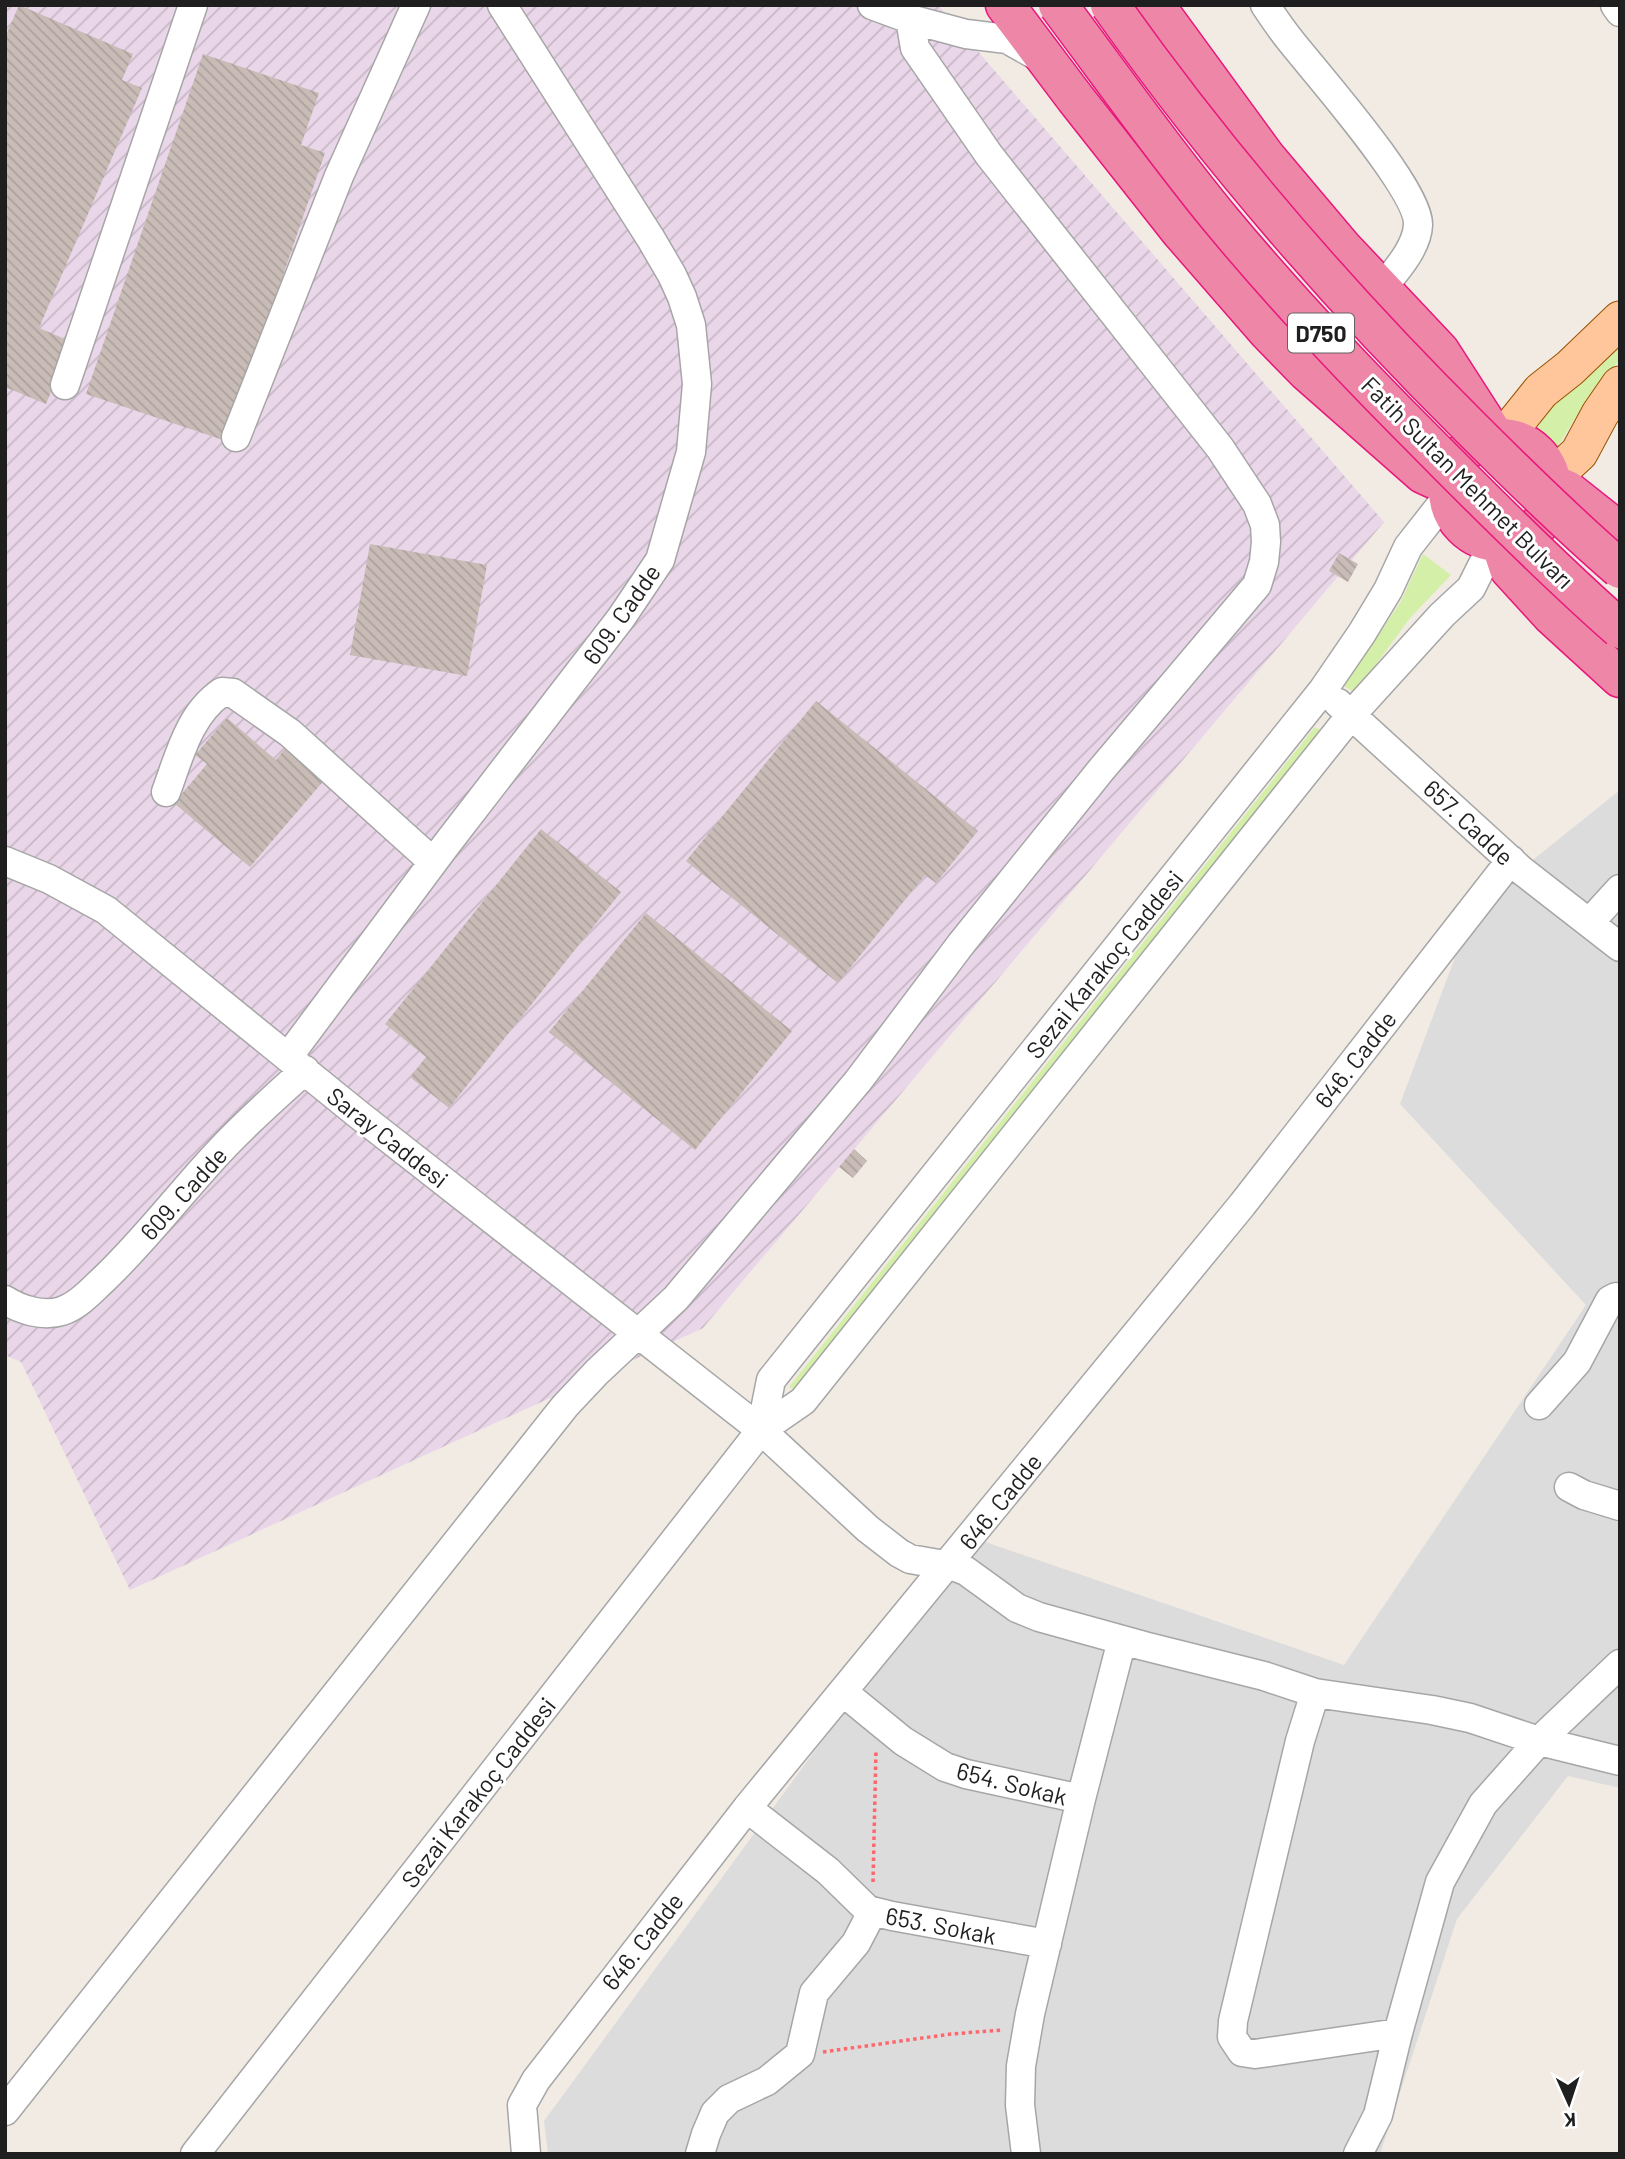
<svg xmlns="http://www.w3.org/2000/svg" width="1625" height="2159" viewBox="0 0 1625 2159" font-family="Barlow,sans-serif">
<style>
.residential{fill:#dddcdc}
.industrial{fill:url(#industrial-furrows)}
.grass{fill:#d4efa7}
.building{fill:url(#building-back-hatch)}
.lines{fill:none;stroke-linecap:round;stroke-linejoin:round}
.minor-casing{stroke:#a6a6a6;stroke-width:31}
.major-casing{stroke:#9a5100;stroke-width:39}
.highway-casing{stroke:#e9177c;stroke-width:41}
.path{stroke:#ff676d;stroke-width:3.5;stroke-dasharray:3.5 3.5;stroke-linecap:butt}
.minor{stroke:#fff;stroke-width:28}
.major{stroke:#ffc69b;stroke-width:37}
.highway{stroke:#ee86a8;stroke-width:38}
.highway-bridge-casing{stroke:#e9177c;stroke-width:41;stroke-linecap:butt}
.highway-bridge{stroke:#ee86a8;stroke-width:38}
.labels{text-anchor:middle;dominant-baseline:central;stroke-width:6;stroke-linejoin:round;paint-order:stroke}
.shield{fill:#fff;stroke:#626262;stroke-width:2}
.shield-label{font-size:23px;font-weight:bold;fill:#1f1f1f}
.street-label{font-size:24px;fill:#1f1f1f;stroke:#fff}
</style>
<defs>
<pattern id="industrial-furrows" width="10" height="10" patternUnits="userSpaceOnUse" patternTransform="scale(1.75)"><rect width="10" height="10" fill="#ead6e9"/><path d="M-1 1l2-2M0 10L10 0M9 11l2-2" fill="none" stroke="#c8b7c7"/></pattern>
<pattern id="building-back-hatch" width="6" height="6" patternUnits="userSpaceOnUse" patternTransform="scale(1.75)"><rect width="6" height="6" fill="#c9bcb7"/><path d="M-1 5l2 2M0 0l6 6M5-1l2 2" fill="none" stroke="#aca19d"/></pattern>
</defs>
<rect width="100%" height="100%" fill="#f1ebe4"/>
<!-- residential -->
<path class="residential" d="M1620 790V1788L1568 1776 1457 1919 1380 2154H548L544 2121 971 1537 1344 1665 1586 1305 1400 1104 1474 907Z"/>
<!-- industrial -->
<path class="industrial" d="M5 5H938L1384 522 703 1328 130 1590 21 1362 5 1355Z"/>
<!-- grass -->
<path class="grass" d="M1620 335V359L1582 407 1557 448 1532 425 1569 391Z
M1423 554 1451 575 1410 618 1355 693 1344 686 1400 603Z
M1315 727 1322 731 796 1391 789 1387Z"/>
<!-- building -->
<path class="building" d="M19 5 133 54 122 80 142 88 39 328 72 342 46 404 5 387V38Z
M203 54 319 93 301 145 325 153 226 441 86 394Z
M370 544 487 565 467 676 350 655Z
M1339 553 1358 564 1348 582 1329 571Z
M816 701 978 831 936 883 925 875 838 983 686 861Z
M227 718 276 760 287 746 326 778 250 867 174 803 207 764 195 755Z
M541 829 621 892 449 1108 410 1077 426 1057 385 1024Z
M646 913 792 1031 695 1150 549 1032Z
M854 1149 867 1161 853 1178 839 1167Z"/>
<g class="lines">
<defs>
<path id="minor" d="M872 5 910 19 966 34 1007 39 1039 57
M1265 5C1273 17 1281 29 1290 40 1315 72 1420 190 1418 225 1417 248 1395 272 1381 289
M1615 5 1620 12
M65 385 193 5
M236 437 339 176 416 5
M1338 703 1521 870 1620 947
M166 792C179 757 189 714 222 692L233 693 290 733 433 862
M5 861 49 879 106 910 359 1115 761 1430 868 1529 899 1553 910 1559 956 1567 966 1571 1017 1608 1039 1617 1144 1646 1264 1676 1315 1693 1432 1710 1470 1718 1539 1741 1620 1664
M1589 923 1620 889
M288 1057 446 845 621 618 660 560 691 452 697 384 691 325 682 297 672 275 651 239 502 5
M5 1300C21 1310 43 1317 62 1311 79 1305 91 1291 104 1279 144 1241 178 1196 216 1155 243 1125 274 1098 305 1070
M1539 1405 1577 1362 1610 1300 1616 1297 1620 1299
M761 1430 771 1380 1323 690 1362 633 1388 590 1408 547 1448 496
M1569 1487 1584 1495 1620 1506
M843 1692 903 1741 945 1767 966 1774 1081 1799
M1315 1693 1300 1741 1233 2021 1232 2037 1242 2052 1255 2054 1398 2033
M747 1808 828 1871 868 1910 892 1916 1047 1944
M5 2111 565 1406 597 1372 676 1298 858 1081 961 944 1101 770 1257 585 1264 562 1266 542 1265 525 1257 504 1220 448 989 155 915 48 910 19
M195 2154 761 1430 803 1401 1352 714 1442 615 1471 588 1494 542
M526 2154 522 2105 536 2080 747 1808 1242 1205 1511 860
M700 2154 706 2134 715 2113 729 2099 767 2081 800 2054 814 1993 856 1943 868 1920V1910
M1026 2154 1020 2105 1021 2066 1030 2014 1081 1799 1122 1640
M1358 2154 1378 2115 1398 2033 1440 1882 1483 1804 1539 1741 1620 1761"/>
<path id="major" d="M1504 437 1541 391 1570 368 1620 320
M1552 478 1579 453 1600 414 1620 385"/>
<path id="highway" d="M1005 5 1075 98 1180 231 1268 332 1306 371 1423 474 1447 485
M1155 5 1266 157 1342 247 1440 351 1496 438
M1448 490a52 52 0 1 1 104 0a52 52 0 1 1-104 0Z
M1552 484 1567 490 1620 532
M1500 542 1509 569 1551 615 1620 678"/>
</defs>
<!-- minor casing -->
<use href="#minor" class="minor-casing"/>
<!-- major casing -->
<use href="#major" class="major-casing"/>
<!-- highway casing -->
<use href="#highway" class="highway-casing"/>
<!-- path -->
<path class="path" d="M873 1882 876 1749
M823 2052 951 2034 1002 2030"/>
<!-- minor -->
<use href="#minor" class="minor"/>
<!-- major -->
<use href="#major" class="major"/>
<!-- highway -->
<use href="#highway" class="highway"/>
<defs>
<path id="highway-bridge" d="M1058 5C1112 77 1164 151 1221 220 1284 296 1352 368 1422 438 1486 503 1551 568 1620 629
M1110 5C1217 156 1339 297 1470 427 1519 476 1568 524 1620 569"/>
</defs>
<!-- highway-bridge casing -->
<use href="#highway-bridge" class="highway-bridge-casing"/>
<!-- highway-bridge -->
<use href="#highway-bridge" class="highway-bridge"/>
</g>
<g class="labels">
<!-- shield labels -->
<rect class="shield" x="1288" y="313.5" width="66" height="39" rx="5"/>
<g class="shield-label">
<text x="1321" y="333">D750</text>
</g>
<!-- street labels -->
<g class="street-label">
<text transform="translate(1468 482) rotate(45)">Fatih Sultan Mehmet Bulvarı</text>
<text transform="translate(621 614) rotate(-55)">609. Cadde</text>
<text transform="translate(1469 822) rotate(43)">657. Cadde</text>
<text transform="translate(1104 964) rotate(-51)">Sezai Karakoç Caddesi</text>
<text transform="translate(1355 1059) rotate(-52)">646. Cadde</text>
<text transform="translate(388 1137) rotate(38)">Saray Caddesi</text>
<text transform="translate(183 1193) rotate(-48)">609. Cadde</text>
<text transform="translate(1000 1501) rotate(-51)">646. Cadde</text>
<text transform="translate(1012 1783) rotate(14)">654. Sokak</text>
<text transform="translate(478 1792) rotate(-52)">Sezai Karakoç Caddesi</text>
<text transform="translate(941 1925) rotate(11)">653. Sokak</text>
<text transform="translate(642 1941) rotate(-52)">646. Cadde</text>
</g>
</g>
<!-- border -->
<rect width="1625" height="2159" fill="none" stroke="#1f1f1f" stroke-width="14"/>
<!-- north arrow -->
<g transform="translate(1569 2103) rotate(177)" stroke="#ffffff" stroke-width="5" paint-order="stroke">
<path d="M0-5L12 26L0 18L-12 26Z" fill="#1f1f1f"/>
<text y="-10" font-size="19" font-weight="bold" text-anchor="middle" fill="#1f1f1f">K</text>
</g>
</svg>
